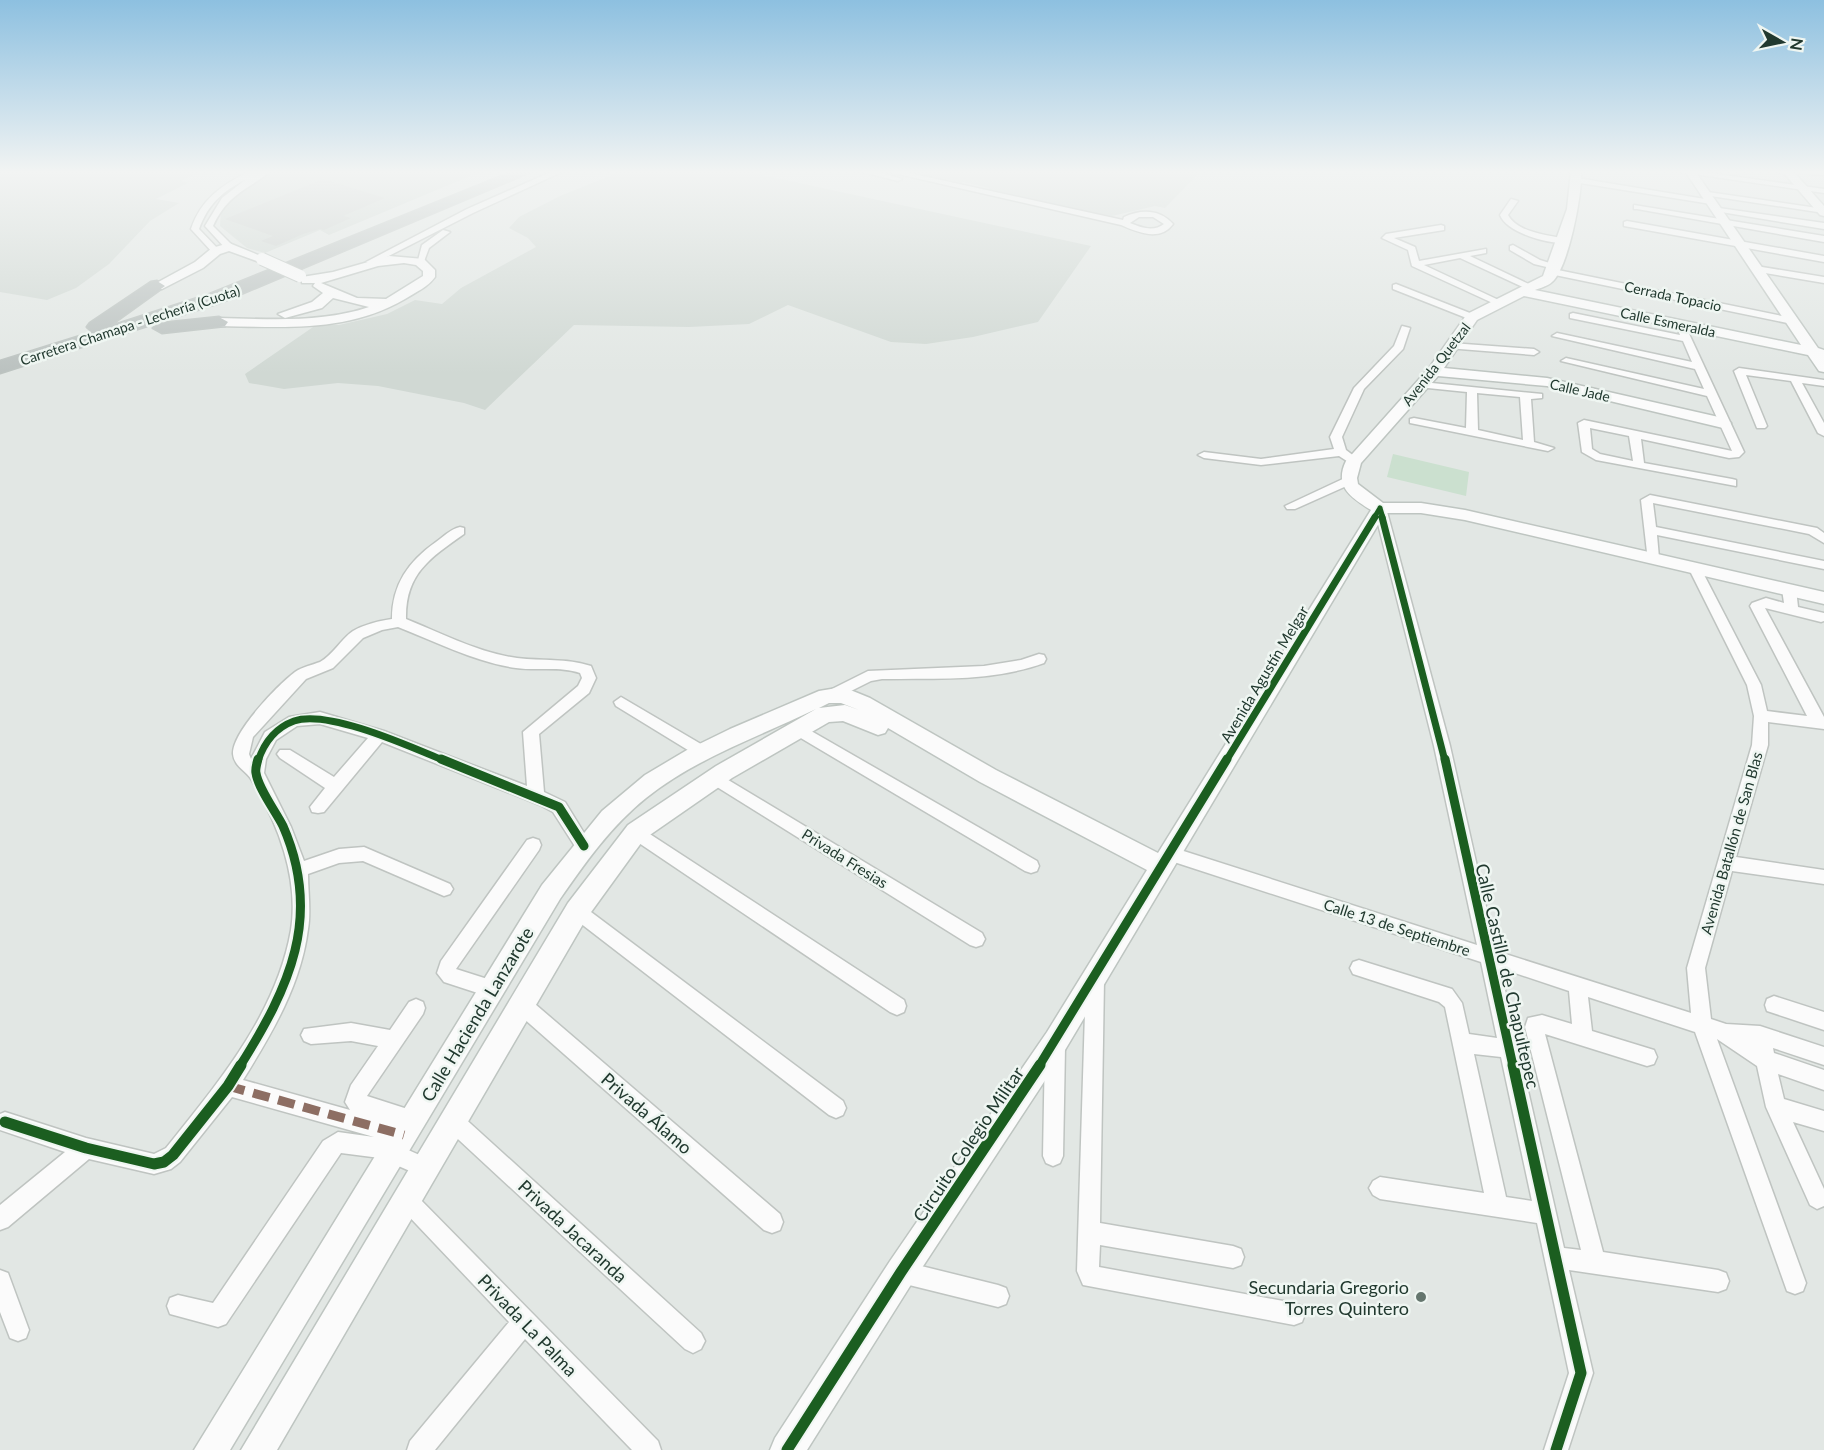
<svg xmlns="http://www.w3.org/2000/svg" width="1824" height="1450" viewBox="0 0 1824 1450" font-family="Lato,sans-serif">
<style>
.built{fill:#d0d8d3}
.green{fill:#cbe0cf}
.building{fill:#c9cecb}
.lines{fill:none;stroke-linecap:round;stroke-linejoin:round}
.street-casing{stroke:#bfc4c1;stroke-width:3}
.secondary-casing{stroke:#bec5c1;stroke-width:3}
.highway-casing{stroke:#bcc3c0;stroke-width:3}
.street{fill:#fbfbfb;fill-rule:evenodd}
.secondary{fill:#fbfbfb;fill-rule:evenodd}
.highway{fill:#bac1bf;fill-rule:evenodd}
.secondary-bridge-casing{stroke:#bec5c1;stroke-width:14;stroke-linecap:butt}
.secondary-bridge{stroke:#fbfbfb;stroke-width:12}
.quiet{stroke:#8d6e63;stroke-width:9;stroke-dasharray:17 9;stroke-linecap:butt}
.cycleway-far3-casing{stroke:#eff6f2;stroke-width:8}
.cycleway-far2-casing{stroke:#eff6f2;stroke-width:10}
.cycleway-far1-casing{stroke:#eff6f2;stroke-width:13}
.cycleway-casing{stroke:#eff6f2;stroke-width:15}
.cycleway-far3{stroke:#1b5e20;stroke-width:5}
.cycleway-far2{stroke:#1b5e20;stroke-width:7}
.cycleway-far1{stroke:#1b5e20;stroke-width:9}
.cycleway{stroke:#1b5e20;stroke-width:11}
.poi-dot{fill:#65766e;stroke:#eff6f2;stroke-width:2}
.labels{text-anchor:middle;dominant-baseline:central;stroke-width:5;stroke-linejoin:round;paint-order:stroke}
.far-street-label{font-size:14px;fill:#21392f;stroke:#eff6f2}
.street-label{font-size:15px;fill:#21392f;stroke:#eff6f2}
.near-street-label{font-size:18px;fill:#21392f;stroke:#eff6f2}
.near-poi-label{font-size:18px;fill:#21392f;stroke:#eff6f2;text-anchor:end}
</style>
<rect width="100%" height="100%" fill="#e2e7e4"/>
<!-- built -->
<path class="built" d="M0 171H200L181 181 188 183 156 199 179 203 150 221 109 264 76 288 47 300 0 292Z
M276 171H482L329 235 320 230 265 253 247 248 220 226 221 211 230 199 249 185Z
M622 171H743L1091 246 1038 322 973 337 926 344 891 342 788 305 749 324 689 327 574 325 485 410 464 403 378 386 338 383 284 389 249 383 245 374 316 325H339L387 314 415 300 442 304 461 288 536 247 528 238 509 228 519 217 560 196Z
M905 171H1201L1165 208 1155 206 1112 216 1063 208 987 190 989 188 964 182 953 183Z"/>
<!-- green -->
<path class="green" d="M1393 454 1469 472 1466 496 1387 477Z"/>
<!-- building -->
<path class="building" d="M323 179 385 198 343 216 351 218 324 230 320 229 303 234 276 246 261 241 273 236 225 219Z"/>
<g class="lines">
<defs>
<path id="street" d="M250 171H271C246 191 228 194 213 226L232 245V249H226L205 226 222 198 245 180C223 191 208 204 199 229L220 251 213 253 191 229C201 199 222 185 250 171Z
M553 171H564L473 213 373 264 366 262 467 209Z
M859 171H874L902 179 898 181Z
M885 171H900L1123 220 1124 217C1141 209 1160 209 1173 224 1160 242 1137 232 1121 225ZM1139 217H1153L1164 224C1154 232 1142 228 1130 223Z
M1673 171H1695L1824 189V193Z
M1774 171H1790L1792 173 1788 175Z
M1793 171H1824V175L1797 173Z
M1577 178 1711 200 1715 202 1711 204 1574 182V178Z
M1701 191 1824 209V213L1704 195H1701Z
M1511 199 1518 201 1508 215C1518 233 1548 235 1566 239V243C1548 244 1507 233 1500 215Z
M1634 205 1824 236V242L1637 209H1634Z
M1712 207 1824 223V229L1715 211H1712Z
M1627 221 1824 256V262L1624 226V222Z
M1441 225 1444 226V230L1394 238 1415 247 1419 261 1486 249V253L1470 256 1537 288 1529 290 1460 258 1424 265 1505 303 1497 305 1412 266 1408 250 1382 238 1386 234Z
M443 230 450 232 429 248 423 264H417L422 245Z
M1513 245 1540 260 1559 266 1555 269 1534 264 1510 250V246Z
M1756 266 1824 277V283L1753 271 1751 269Z
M1553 269 1792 318 1797 321 1792 324 1550 274V270Z
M1396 284 1475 315 1477 317 1469 319 1393 289V285Z
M1573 313 1680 335 1676 325 1684 323 1744 452 1739 457 1729 458 1641 439 1644 463 1732 479 1736 480V486L1596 460 1582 452 1578 423 1584 420 1732 451 1707 396 1561 361 1566 358 1704 389 1695 369 1552 336 1557 333 1692 362 1683 341 1570 318V314ZM1590 428 1629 436 1633 461 1600 454 1592 449Z
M1402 326 1410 328 1403 349 1364 389 1342 437 1346 450 1358 459V463H1350L1339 456 1261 465 1204 458 1198 455 1204 452 1261 459 1334 449 1330 437 1354 388 1394 346Z
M1451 343 1534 349 1539 352 1534 355 1447 348V344Z
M1739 368 1824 380V386L1802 383 1824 423V436L1818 433 1791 381 1746 375 1767 426 1765 428H1757L1734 371Z
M1422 382 1542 394V398L1531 399 1534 442 1554 448 1548 451 1410 423V419L1414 418 1466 428 1467 392 1418 387V383ZM1477 393 1520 397 1523 440 1478 430Z
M1347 477 1351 478V484L1295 509H1287L1285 506Z
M1650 495 1817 528 1824 533V543L1809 534 1653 503 1656 527 1824 561V569L1657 535 1659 558 1658 561H1648L1641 500Z
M1380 504 1386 508 1450 746 1496 951 1691 1013 1687 968 1752 745 1754 716 1747 685 1688 567 1694 563 1700 567 1761 685 1767 711 1807 716 1750 606 1752 603 1766 598 1784 603 1782 589 1789 585 1796 589 1798 607 1824 613V621L1821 622 1765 608 1824 717V729L1768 722V745L1736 857 1824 870V884L1732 871 1705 968 1711 1019 1726 1024 1760 1026 1824 1047V1065L1773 1048 1774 1053 1824 1070V1090L1778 1074 1784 1099 1824 1111V1131L1793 1122 1824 1189V1206L1817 1209 1810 1205 1766 1107 1757 1066 1717 1039 1806 1283 1803 1291 1795 1294 1787 1291 1695 1032 1588 997 1592 1031 1654 1050 1657 1057 1654 1064 1647 1066 1545 1034 1603 1252 1718 1270 1726 1273 1729 1281 1726 1289 1718 1292 1569 1270 1593 1373 1568 1450H1544L1569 1373 1537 1223 1380 1199 1373 1195 1369 1188 1373 1181 1380 1177 1484 1193 1445 1007 1439 1002 1353 974 1350 968 1353 962 1359 960 1452 989 1462 1003 1469 1034 1497 1038 1481 962 1171 861 1165 859 1163 854 1165 849 1171 847 1477 945 1434 746 1374 508ZM1500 968 1569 991 1572 1024 1542 1015 1528 1018 1525 1027 1581 1250 1564 1248ZM1474 1054 1501 1057 1532 1201 1506 1197Z
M460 527 464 528V534C430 558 405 574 406 619 441 633 479 653 517 658 543 661 566 658 591 666L596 678 589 693 539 734 544 792 565 802 592 846 590 851 584 853 578 851 553 812 540 805 382 742 324 812 318 813 312 812 310 807 325 788 280 758 277 754 280 750H290L334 777 368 738 320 724 297 726 276 740 266 759 264 773 291 827 304 861 339 849 364 847 450 884 453 889 450 894 444 896 363 861 339 863 308 874C308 892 311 912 308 929 301 985 272 1033 243 1080L350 1110 345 1102 351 1085 378 1046 351 1041 311 1044 304 1041 301 1035 304 1029 351 1023 390 1030 409 1002 416 999 423 1002 425 1008 423 1014 367 1096 420 1113 423 1120 420 1127 412 1130 414 1135 411 1142 404 1145 388 1141 433 1161 436 1168 433 1175 426 1178 380 1158 341 1153 226 1324 218 1327 170 1314 167 1306 170 1298 178 1295 213 1303 323 1141 338 1132 374 1137 232 1097 180 1162 171 1169 154 1174 89 1159 8 1227 0 1230V1205L65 1152 0 1130V1114L5 1112 86 1138 154 1154 166 1148C218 1083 276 1015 291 930 299 878 278 823 251 779 246 771 234 766 233 754 232 732 278 685 295 672 302 667 312 665 320 662 333 655 341 639 353 631 365 624 379 621 392 619 392 584 409 561 436 542 444 536 451 529 460 527ZM398 627C436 642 475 662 516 668 537 671 560 666 580 673L582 678 578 686 523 732 527 786 384 731 320 712 289 717 265 732 251 759 249 754 253 737 306 679 333 668 363 638 382 630Z
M1039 654 1044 655 1046 659 1044 663C992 682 937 678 882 679L871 681 835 699 828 694 830 690 868 671 984 666 1021 660Z
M621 697 706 747 709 751 706 755H696L616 706 614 702Z
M799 724 1037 861 1039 866 1037 871 1031 873 1025 871 794 734 791 730 794 726Z
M715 772 982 933 985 939 982 945 976 947 970 945 709 782 707 778 709 774Z
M636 825 904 1000 906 1006 904 1012 897 1015 890 1012 630 837 628 832 630 827Z
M533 838 539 840 541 845 539 850 456 969 500 983 502 989 500 995 493 998 444 982 437 973 441 961 527 840Z
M577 903 583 906 843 1101 846 1108 843 1115 836 1118 829 1115 571 916 568 911 571 906Z
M1095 972 1101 974 1104 980 1100 1223 1233 1246 1241 1249 1244 1257 1241 1265 1233 1268 1100 1245 1099 1267 1294 1303 1302 1306 1305 1314 1302 1322 1294 1325 1083 1285 1077 1271 1086 980 1089 974Z
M521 995 528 998 780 1214 783 1222 780 1230 772 1233 764 1230 514 1010 512 1004 514 998Z
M1774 996 1824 1012V1030L1767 1011 1765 1005 1767 999Z
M1055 1038 1062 1040 1065 1047 1063 1156 1060 1163 1053 1166 1046 1163 1043 1156 1045 1047 1048 1040Z
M453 1111 460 1114 701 1333 705 1341 701 1349 693 1353 685 1349 446 1128 443 1121 446 1114Z
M407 1189 414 1193 658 1441 661 1450H632L525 1339 435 1450H407L410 1441 509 1322 400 1207 396 1200 400 1193Z
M901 1261 998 1285 1006 1288 1009 1296 1006 1304 998 1307 901 1283 893 1280 890 1272 893 1264Z
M0 1270 8 1273 29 1330 26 1338 18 1341 10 1338 0 1312Z"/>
<path id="secondary" d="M1571 171H1581C1583 192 1568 269 1552 282 1548 286 1540 288 1535 290L1801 345 1685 171H1695L1818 348 1824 350V372L1819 371 1808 355 1524 296 1477 320 1444 368 1547 378 1723 418 1731 423 1723 428 1547 386 1438 376 1361 463 1357 478 1358 484 1383 503H1421L1465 510 1824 592V604L1465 520 1421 513H1385L1065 1050 912 1283 807 1450H770L775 1438 890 1261 1047 1032 1147 870 980 782 888 728 885 733 878 735 843 721 829 722 732 778 644 839 586 919 277 1450H241L568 903 628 825 716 766 816 709C758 737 696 758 646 798 611 826 585 863 560 899L230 1450H194L542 885 602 811 645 775 687 750 730 729 819 691 843 687 870 698 996 770 1158 853 1371 510C1350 497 1334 486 1346 461L1429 368 1467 314 1543 276 1567 209ZM829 703H841L859 710 845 705 819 708Z
M1782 171H1793L1824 206V216L1820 215Z
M229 243 268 259 262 263 229 251 220 254 203 268 162 289H152L151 286 195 262 212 248Z
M389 256 424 259 435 270V277C428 287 416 292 405 299 347 333 284 327 219 326L212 322 219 318C269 319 322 323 369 307L333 298 322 308 285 318 278 314 312 302 323 293 313 286 315 283H302V277L333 272ZM404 263 416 265 423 271V276L386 299 357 298 321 283 378 266Z"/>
<path id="highway" d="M514 171H533L222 302 0 373V361L93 332 87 327 90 323 151 282 157 281 165 286 108 327 210 294Z
M219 317 228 322 225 326 162 333 153 328 162 323Z"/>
</defs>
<!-- street casing -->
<use href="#street" class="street-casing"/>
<!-- secondary casing -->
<use href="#secondary" class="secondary-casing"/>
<!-- highway casing -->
<use href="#highway" class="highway-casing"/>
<!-- street -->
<use href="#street" class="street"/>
<!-- secondary -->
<use href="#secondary" class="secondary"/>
<!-- highway -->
<use href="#highway" class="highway"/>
<defs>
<path id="secondary-bridge" d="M262 259 300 276"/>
</defs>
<!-- secondary-bridge casing -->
<use href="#secondary-bridge" class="secondary-bridge-casing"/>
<!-- secondary-bridge -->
<use href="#secondary-bridge" class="secondary-bridge"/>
<!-- quiet -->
<path class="quiet" d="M228 1086 404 1135"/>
<defs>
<path id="cycleway-far3" d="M1380 508 1383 518
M1374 518 1380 508"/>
<path id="cycleway-far2" d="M1382 517 1445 761
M258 761C264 743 275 728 294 721 328 709 411 747 445 761
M1226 761 1375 517"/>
<path id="cycleway-far1" d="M441 759 559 807 584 846
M1445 759 1513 1066
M240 1066C289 988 323 917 283 826 276 812 258 788 256 773 255 769 257 763 258 759
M1039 1066 1227 759"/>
<path id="cycleway" d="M1513 1065 1581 1373 1556 1450
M5 1122 86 1148 154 1164 164 1162 173 1155 228 1086 241 1065
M787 1450 901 1272 1040 1065"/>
</defs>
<!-- cycleway-far3 casing -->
<use href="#cycleway-far3" class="cycleway-far3-casing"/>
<!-- cycleway-far2 casing -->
<use href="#cycleway-far2" class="cycleway-far2-casing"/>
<!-- cycleway-far1 casing -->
<use href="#cycleway-far1" class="cycleway-far1-casing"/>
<!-- cycleway casing -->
<use href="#cycleway" class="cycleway-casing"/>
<!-- cycleway-far3 -->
<use href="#cycleway-far3" class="cycleway-far3"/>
<!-- cycleway-far2 -->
<use href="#cycleway-far2" class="cycleway-far2"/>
<!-- cycleway-far1 -->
<use href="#cycleway-far1" class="cycleway-far1"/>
<!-- cycleway -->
<use href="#cycleway" class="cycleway"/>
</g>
<!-- sky -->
<linearGradient id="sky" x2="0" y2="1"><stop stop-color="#8dc0e0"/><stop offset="0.46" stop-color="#f2f4f3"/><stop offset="1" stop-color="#f2f4f3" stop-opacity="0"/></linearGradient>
<rect width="1824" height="374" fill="url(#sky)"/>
<!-- markers -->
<circle class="poi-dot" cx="1421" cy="1297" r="6"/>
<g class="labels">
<!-- far-street labels -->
<g class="far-street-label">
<text transform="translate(1673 296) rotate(12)">Cerrada Topacio</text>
<text transform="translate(1668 322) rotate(12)">Calle Esmeralda</text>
<text transform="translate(130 325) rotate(-18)">Carretera Chamapa - Lechería (Cuota)</text>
<text transform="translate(1436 364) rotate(-52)">Avenida Quetzal</text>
<text transform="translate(1580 390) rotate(13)">Calle Jade</text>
</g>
<!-- street labels -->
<g class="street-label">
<text transform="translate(1264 674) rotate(-59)">Avenida Agustín Melgar</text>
<text transform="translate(1731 843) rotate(-74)">Avenida Batallón de San Blas</text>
<text transform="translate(845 858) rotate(32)">Privada Fresias</text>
<text transform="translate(1397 927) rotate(18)">Calle 13 de Septiembre</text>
</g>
<!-- near-street labels -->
<g class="near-street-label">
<text transform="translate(1508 976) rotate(77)">Calle Castillo de Chapultepec</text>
<text transform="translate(477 1014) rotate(-59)">Calle Hacienda Lanzarote</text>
<text transform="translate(647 1113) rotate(41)">Privada Álamo</text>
<text transform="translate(968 1144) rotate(-56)">Circuito Colegio Militar</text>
<text transform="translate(573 1231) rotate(43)">Privada Jacaranda</text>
<text transform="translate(528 1325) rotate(46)">Privada La Palma</text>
</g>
<!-- near-poi labels -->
<g class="near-poi-label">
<text x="1409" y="1287">Secundaria Gregorio<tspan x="1409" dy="21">Torres Quintero</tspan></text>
</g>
</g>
<!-- north arrow -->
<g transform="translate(1782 42) rotate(99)" stroke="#eff6f2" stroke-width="4.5" paint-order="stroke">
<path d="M0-4.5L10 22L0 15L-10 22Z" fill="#21392f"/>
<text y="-9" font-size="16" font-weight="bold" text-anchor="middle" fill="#21392f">N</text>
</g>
</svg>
